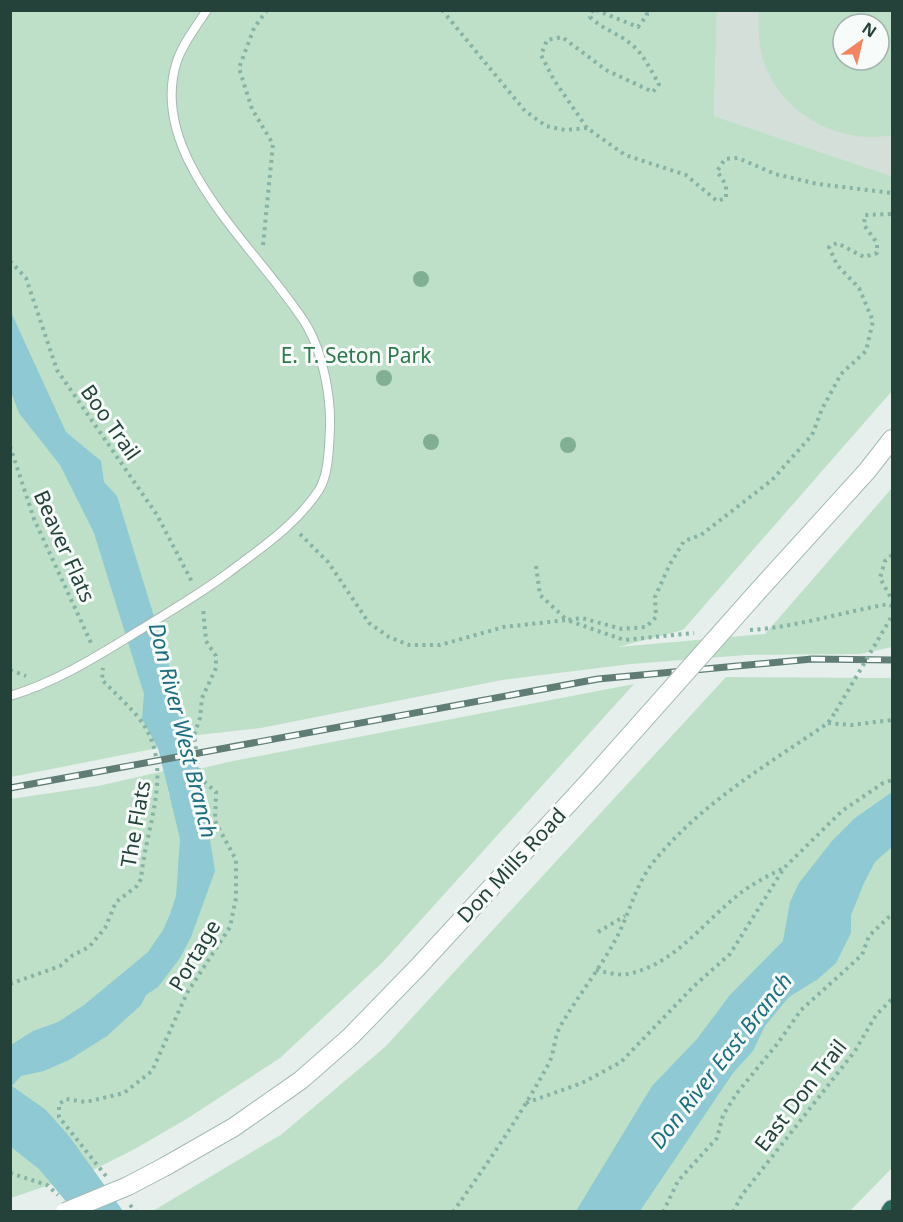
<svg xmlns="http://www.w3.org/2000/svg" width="903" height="1222" viewBox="0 0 903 1222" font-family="'Noto Sans',sans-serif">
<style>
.built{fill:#d4dfda;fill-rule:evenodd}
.green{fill:#bfe0c8;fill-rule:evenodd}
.water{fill:#8ec9d4}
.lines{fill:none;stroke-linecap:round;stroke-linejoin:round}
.service-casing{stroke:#a8b8b2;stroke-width:10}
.secondary-casing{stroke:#a4bbb3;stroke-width:20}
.motorway-casing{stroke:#c2cac8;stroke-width:20}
.path{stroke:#86b3a5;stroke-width:4;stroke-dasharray:3 4.5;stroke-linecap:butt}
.service{stroke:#fff;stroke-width:8}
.secondary{stroke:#fff;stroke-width:18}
.motorway{stroke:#2f6f62;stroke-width:18}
.rail-casing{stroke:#5f7d75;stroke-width:7}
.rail{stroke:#f7fbf9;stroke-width:4.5;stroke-dasharray:14;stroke-linecap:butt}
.secondary-bridge-casing{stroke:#a4bbb3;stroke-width:20;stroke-linecap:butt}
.path-bridge{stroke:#86b3a5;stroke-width:4;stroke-dasharray:3 4.5;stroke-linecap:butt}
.secondary-bridge{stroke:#fff;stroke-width:18}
.tree{fill:#80af93}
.labels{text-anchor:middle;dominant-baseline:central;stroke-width:6;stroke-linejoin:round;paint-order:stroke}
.park-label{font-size:21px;fill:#2d7a4b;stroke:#f7fbf9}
.street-label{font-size:21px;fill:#24423a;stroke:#f7fbf9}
.water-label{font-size:22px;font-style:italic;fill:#1c6f80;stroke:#f7fbf9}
</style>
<rect width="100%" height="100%" fill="#e6efeb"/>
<!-- built -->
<path class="built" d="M717 11H892V176L714 116ZM843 24H879V60H843Z"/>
<!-- green -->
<path class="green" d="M10 11H717L714 116 892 176V391L683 630 618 647 765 634 892 488V647L860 654 746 655 631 664 502 680 261 728 189 736 158 748 11 777Z
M759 11H892V135C842 145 787 117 767 70 758 51 758 30 759 11ZM843 24H879V60H843Z
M726 677 892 678V1168L850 1211 151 1212 282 1134 385 1047Z
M634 684 383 962 280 1058 185 1120 133 1150 93 1170 11 1198 10 799 98 786 164 771 169 796 202 787 199 769 228 762Z"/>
<!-- water -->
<path class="water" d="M10 310 66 432 101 461 104 482 117 496 180 701 199 769 215 871 191 937 180 958 158 987 146 995 141 1005 107 1036 69 1060 44 1071 21 1076 12 1086 46 1110 69 1136 123 1211H74L39 1169 11 1147V1045L33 1031 58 1022 84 1005 148 952 163 930 170 914 176 896 180 839 158 748 142 719 144 694 94 533 60 465 19 413 11 392Z
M892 792V847L875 862 864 883 851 915V933L836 963 818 979 789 997 765 1026 753 1051 733 1073 640 1211H576L652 1086 697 1039 729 996 783 941 790 902 799 883 832 841 855 818Z"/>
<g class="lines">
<defs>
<path id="service" d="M10 696C57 682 99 655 140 630 170 611 200 594 228 573 261 548 296 525 319 490 329 474 329 446 330 428 331 396 323 354 307 326 262 252 145 158 177 61 183 43 196 27 207 10"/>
<path id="secondary" d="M759 590 867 471 892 439
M166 1166 234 1127 301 1080 350 1037 418 967 592 778"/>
<path id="motorway" d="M890 1212 892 1209"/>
</defs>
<!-- service casing -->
<use href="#service" class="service-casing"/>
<!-- secondary casing -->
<use href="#secondary" class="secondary-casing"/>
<!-- motorway casing -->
<use href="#motorway" class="motorway-casing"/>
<!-- path -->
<path class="path" d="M442 10 525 111 546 126 565 130 587 128
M593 10 590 17C602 29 618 33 631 44 643 53 651 71 659 84L653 92 606 70 562 37 547 40 541 55 554 80 587 128 625 155 686 175 717 201 726 198V185L717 171 725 159 738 158 775 174 818 184 892 193
M596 10 638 27 647 15 646 10
M263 245 273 144 252 109 239 68 254 28 267 10
M10 261 26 278 57 370 157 515 192 582
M10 446 34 519 92 645
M300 534 328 562 369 623 389 637 409 645H440L504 627 567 620 624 640 694 633
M892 555 885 561 880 578 892 600
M536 566 540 595 567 620 582 618 622 629 646 627 656 617 655 597 669 566 684 541 701 535 772 480 812 435 822 409 841 374 866 351 873 321 859 288 837 265 829 247 837 243 864 257 877 253V243L864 225 865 215 892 214
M750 630C797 627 842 612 889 604L892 606
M10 670 26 676
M828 723 851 725 892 720
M598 932 625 916
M596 970C605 972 618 976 628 974 672 965 700 927 732 900 748 886 765 877 784 868
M10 984 60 966 73 955 89 947 105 928 116 902 137 886 141 879C146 823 177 766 138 717 127 704 114 692 102 680L103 668
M526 1103 582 1083 621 1062 694 986 730 954 784 868 842 811 883 783 892 780
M10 1173 47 1185 58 1195
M106 1176 59 1117V1104L66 1099 86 1102 124 1093 152 1071 187 993 230 927 236 898V860L215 821 216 792 200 778 194 735 200 718 202 698 216 668V656L206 641 203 608
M130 1205 136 1212
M453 1212C487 1164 521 1115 549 1063 555 1051 554 1036 561 1025 579 994 603 965 619 933 631 908 637 882 655 860 703 802 767 765 828 723L836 711
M663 1212 678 1181 717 1138 723 1115 737 1093 778 1043 801 1010 862 955 869 936 892 914
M733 1212 742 1195 855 1051 876 1015 892 999"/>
<!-- service -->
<use href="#service" class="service"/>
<!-- secondary -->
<use href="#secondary" class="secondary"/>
<!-- motorway -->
<use href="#motorway" class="motorway"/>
<defs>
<path id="rail" d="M10 788 598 679 812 659 892 660"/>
</defs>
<!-- rail casing -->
<use href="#rail" class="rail-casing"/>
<!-- rail -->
<use href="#rail" class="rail"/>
<defs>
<path id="secondary-bridge" d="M592 778 759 590
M65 1212 128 1186 166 1166"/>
</defs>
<!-- secondary-bridge casing -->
<use href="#secondary-bridge" class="secondary-bridge-casing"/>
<!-- path-bridge -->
<path class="path-bridge" d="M836 711 892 616"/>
<!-- secondary-bridge -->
<use href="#secondary-bridge" class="secondary-bridge"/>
</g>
<!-- trees -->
<g class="tree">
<circle cx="421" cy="279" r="8"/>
<circle cx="384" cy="378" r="8"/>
<circle cx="431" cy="442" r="8"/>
<circle cx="568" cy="445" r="8"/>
</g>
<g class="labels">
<!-- park labels -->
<g class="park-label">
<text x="356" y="355">E. T. Seton Park</text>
</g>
<!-- street labels -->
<g class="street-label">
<text transform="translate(111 422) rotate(55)">Boo Trail</text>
<text transform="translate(65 546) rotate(66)">Beaver Flats</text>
<text transform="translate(135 824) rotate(-80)">The Flats</text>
<text transform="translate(511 865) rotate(-47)">Don Mills Road</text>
<text transform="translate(194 955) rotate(-59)">Portage</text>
<text transform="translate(800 1095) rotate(-52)">East Don Trail</text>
</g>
<!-- water labels -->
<g class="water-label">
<text transform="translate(184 730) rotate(76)">Don River West Branch</text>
<text transform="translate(720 1060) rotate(-52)">Don River East Branch</text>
</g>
</g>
<!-- border -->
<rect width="903" height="1222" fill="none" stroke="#24423a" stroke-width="24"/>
<!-- north arrow -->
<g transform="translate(861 42) rotate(34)"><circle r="28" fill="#f7fbf9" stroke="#a3b1ad" stroke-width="1.5"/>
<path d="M0-4.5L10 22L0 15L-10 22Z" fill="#f4845f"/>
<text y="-9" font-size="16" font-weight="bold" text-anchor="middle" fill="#24423a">N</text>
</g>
</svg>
